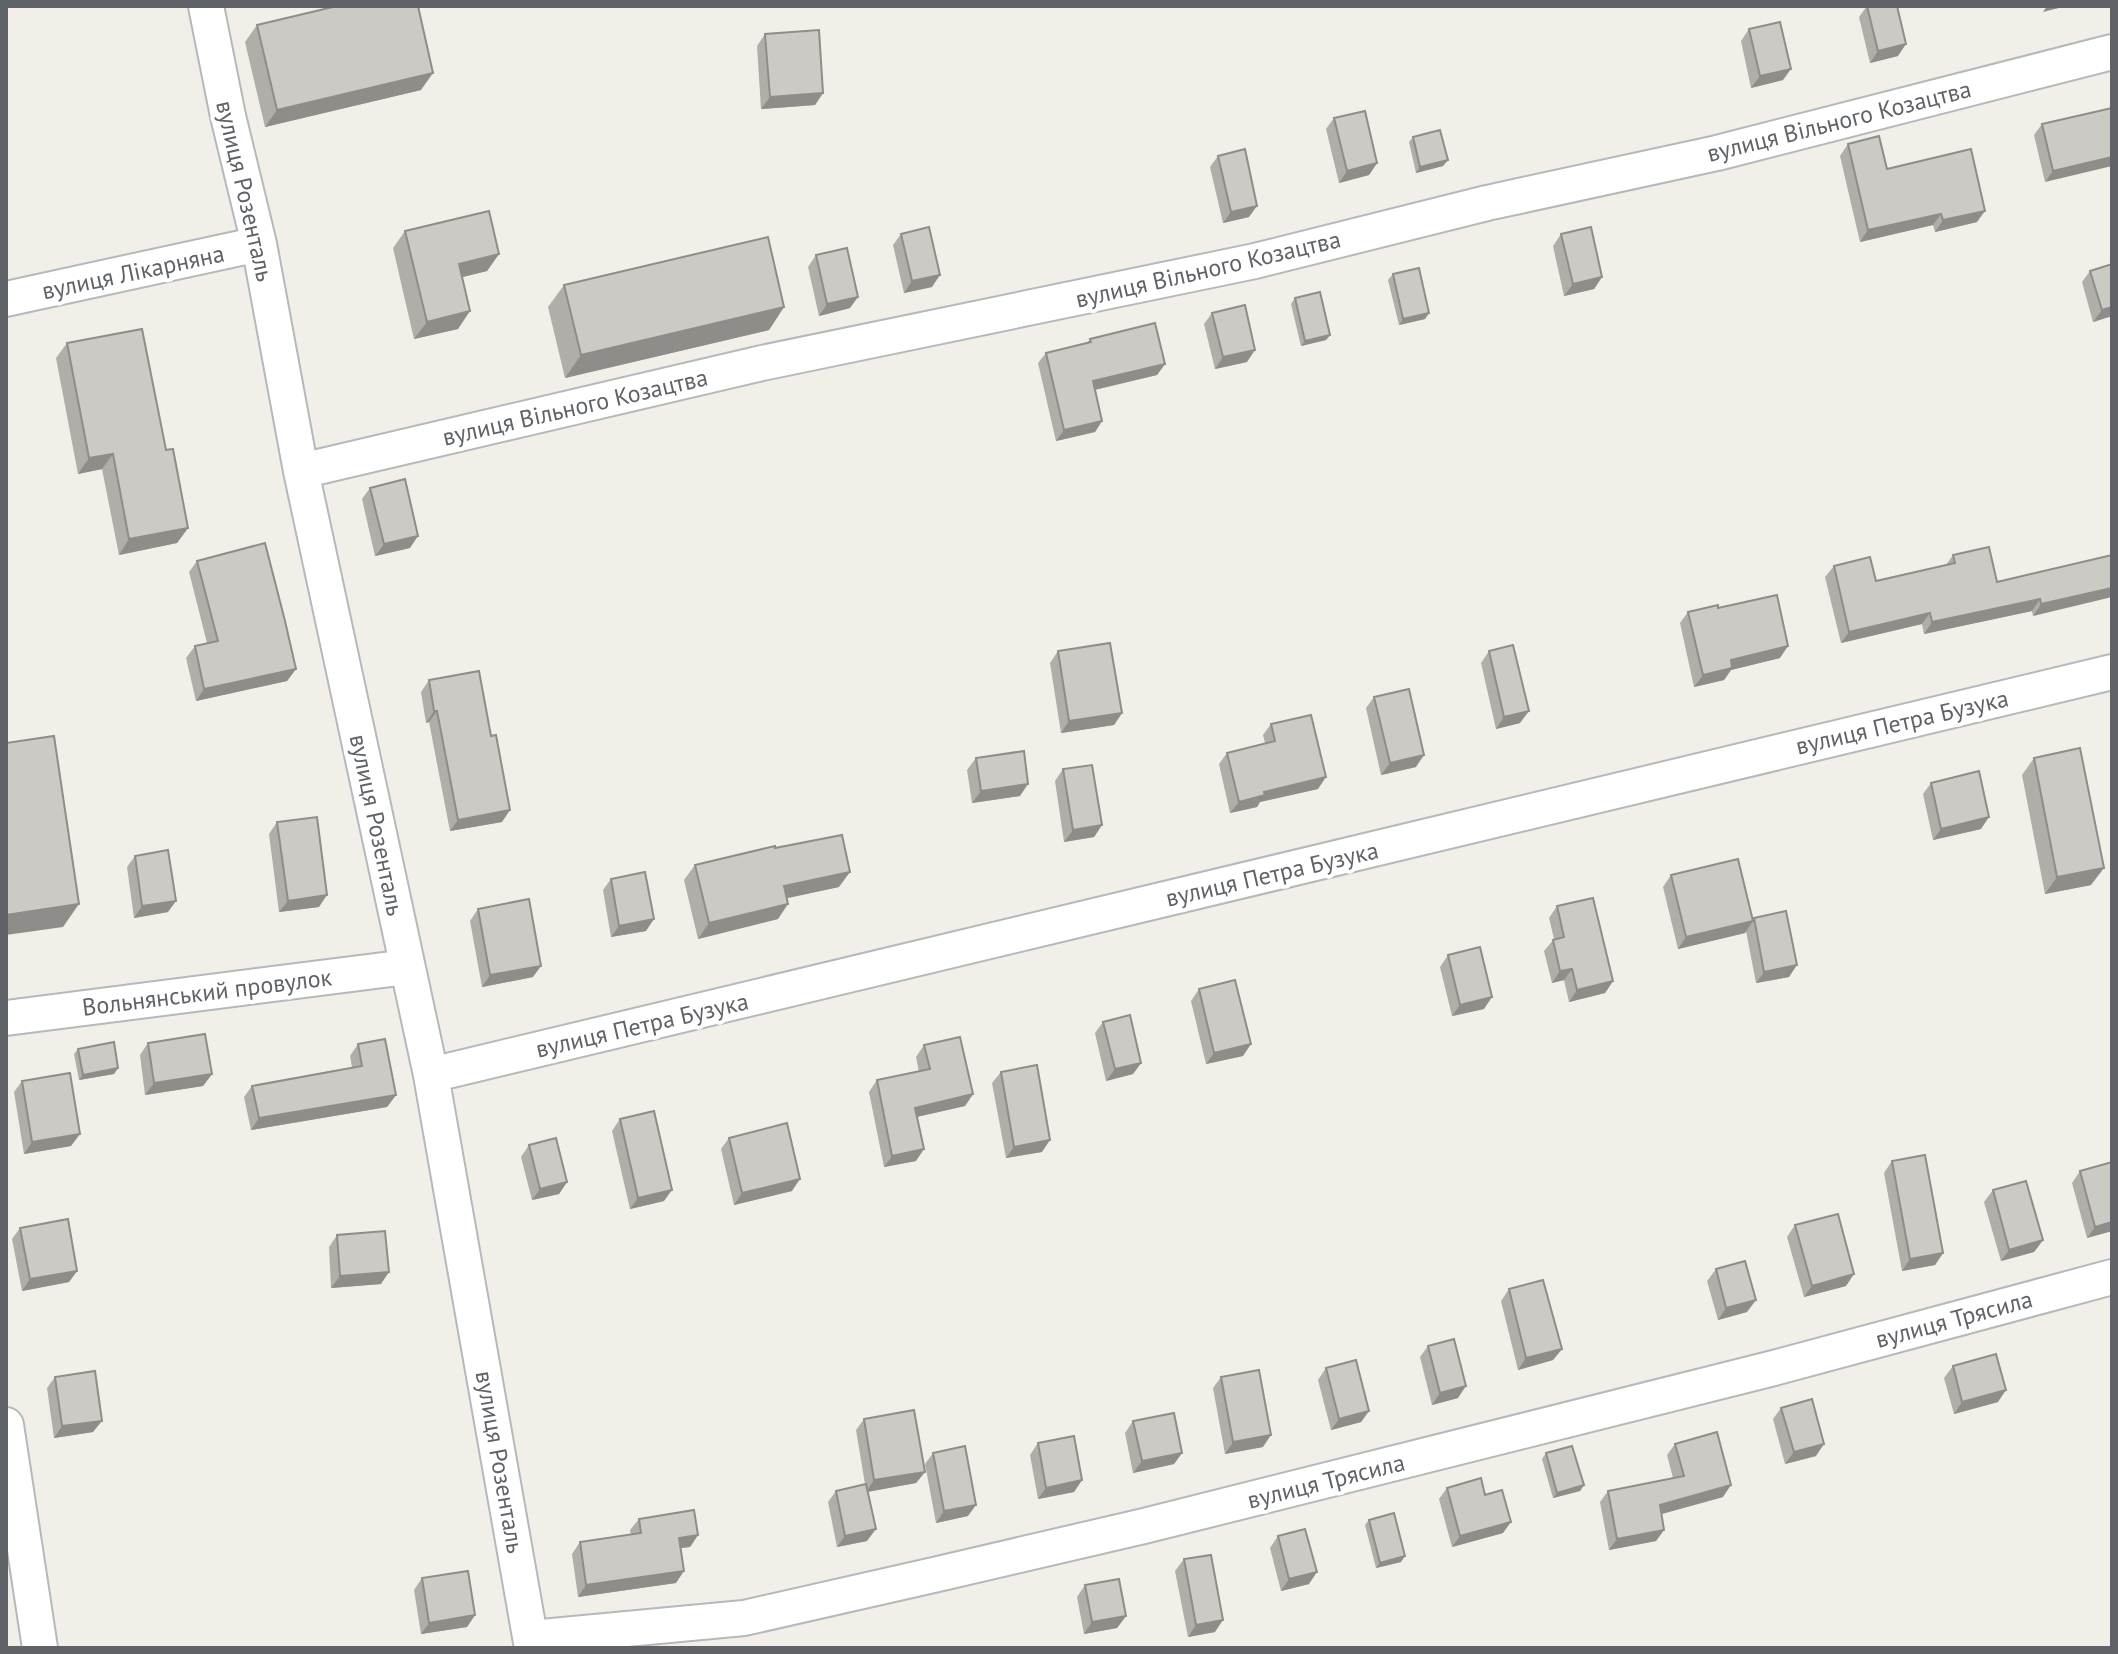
<svg xmlns="http://www.w3.org/2000/svg" width="2118" height="1654" viewBox="0 0 2118 1654" font-family="'PT Sans',sans-serif">
<style>
.lines{fill:none;stroke-linecap:round;stroke-linejoin:round}
.street-casing{stroke:#b5b8bc;stroke-width:38}
.street{stroke:#fff;stroke-width:34}
.wall{fill:#afaea9}
.shaded-wall{fill:#8f8d8a}
.building{fill:#cccac5;stroke:#8f8d8a;stroke-width:2}
.labels{text-anchor:middle;dominant-baseline:central;stroke-width:8;stroke-linejoin:round;paint-order:stroke}
.street-label{font-size:24px;fill:#5f6368;stroke:#fff}
</style>
<rect width="100%" height="100%" fill="#f1efe8"/>
<g class="lines">
<defs>
<path id="street" d="M206 6 228 116 259 244 301 471 431 1075 532 1648
M6 299 259 244
M301 471 762 363 1255 261 1487 203 1717 153 2112 52
M6 1018 407 967
M431 1075 2112 672
M6 1425 40 1648
M531 1638 744 1618 938 1574 1144 1526 1770 1369 2112 1277"/>
</defs>
<!-- street casing -->
<use href="#street" class="street-casing"/>
<!-- street -->
<use href="#street" class="street"/>
</g>
<!-- wall -->
<path class="wall" d="M1867 6 1898 56 1870 63 1859 17Z
M257 25 421 90 265 127 245 42Z
M1749 29 1783 80 1751 88 1741 41Z
M765 34 823 93 815 105 761 109 757 46Z
M2112 108 2045 182 2034 135 2042 124Z
M1334 118 1377 163 1369 175 1339 183 1326 129Z
M1413 137 1448 160 1443 166 1416 173 1409 142Z
M1848 144 1887 169 1977 222 1935 232 1933 225 1860 242 1840 156Z
M1218 156 1249 217 1223 223 1210 167Z
M405 231 499 254 487 271 462 277 458 329 414 339 393 248Z
M901 234 932 287 904 293 893 245Z
M1561 234 1602 277 1594 289 1564 296 1553 246Z
M816 255 850 308 819 316 808 267Z
M2112 264V316L2093 322 2082 282 2090 271Z
M1393 274 1429 313 1425 319 1399 325 1388 280Z
M564 285 784 307 769 330 565 378 548 307Z
M1295 298 1330 335 1326 340 1301 346 1291 304Z
M1212 313 1247 362 1215 369 1204 324Z
M1090 339 1165 364 1157 375 1095 390 1102 421 1095 432 1056 441 1038 363 1046 353 1087 343Z
M67 343 166 450 188 528 177 543 119 555 102 469 78 474 56 358Z
M370 488 410 548 375 556 362 499Z
M1953 555 1997 582 2112 555 2033 616 2032 611 1924 634 1922 624 1841 643 1825 577 1834 566 1876 581 1946 565Z
M197 561 296 669 287 681 196 701 186 658 195 646 207 643 189 572Z
M1718 608 1780 658 1731 670 1724 680 1694 687 1680 623 1688 612Z
M1058 651 1122 713 1114 725 1061 733 1050 663Z
M1489 651 1520 723 1496 729 1481 663Z
M429 680 491 736 502 822 450 831 429 722 426 723 421 692Z
M1374 697 1416 767 1381 775 1366 708Z
M1271 724 1318 789 1260 802 1257 807 1230 813 1219 764 1227 753 1265 743 1263 735Z
M976 758 1020 796 972 803 967 770Z
M2034 758 2091 885 2045 894 2022 775Z
M1063 769 1102 825 1094 837 1064 842 1055 781Z
M1931 783 1981 829 1933 840 1923 794Z
M277 822 319 907 279 912 269 834Z
M775 848 839 887 787 898 778 919 698 939 684 880 695 865Z
M135 856 168 912 134 918 127 867Z
M1671 875 1753 919 1754 918 1789 977 1756 983 1746 931 1745 933 1678 949 1663 887Z
M611 879 646 931 611 937 603 890Z
M1557 906 1613 981 1605 993 1569 1002 1564 980 1552 983 1544 951 1554 939 1549 918Z
M478 909 533 977 482 987 470 921Z
M1448 955 1484 1009 1452 1016 1440 967Z
M1199 989 1243 1056 1206 1064 1191 1001Z
M1103 1022 1141 1063 1133 1074 1106 1081 1095 1033Z
M148 1043 212 1074 203 1086 145 1095 140 1055Z
M358 1044 396 1095 387 1107 251 1130 244 1097 252 1086 352 1067 350 1056Z
M924 1045 973 1094 965 1106 917 1117 916 1161 884 1167 869 1092 877 1080 919 1072 916 1057Z
M78 1049 118 1068 114 1074 79 1080 74 1054Z
M1001 1072 1042 1152 1006 1158 992 1083Z
M22 1081 71 1146 24 1154 14 1092Z
M620 1119 664 1201 630 1209 612 1131Z
M729 1138 792 1191 734 1205 721 1149Z
M529 1145 567 1182 559 1194 532 1200 521 1157Z
M1892 1161 1943 1253 1935 1265 1902 1271 1884 1173Z
M2080 1171 2112 1231 2087 1238 2072 1183Z
M1993 1190 2043 1240 2034 1252 2001 1261 1984 1202Z
M1795 1225 1846 1286 1804 1297 1787 1237Z
M20 1228 77 1271 69 1282 22 1291 12 1239Z
M337 1235 381 1284 331 1288 329 1247Z
M1716 1269 1747 1312 1718 1320 1707 1281Z
M1509 1289 1562 1349 1553 1360 1518 1370 1501 1301Z
M1428 1346 1458 1398 1432 1405 1420 1357Z
M1953 1366 1998 1402 1954 1414 1944 1378Z
M1326 1368 1369 1411 1361 1422 1331 1430 1318 1380Z
M55 1377 93 1432 54 1438 47 1388Z
M1221 1377 1263 1447 1225 1454 1213 1388Z
M1781 1408 1816 1456 1785 1464 1773 1419Z
M864 1419 925 1472 916 1483 868 1492 867 1541 837 1547 828 1502 836 1491 865 1484 856 1430Z
M1133 1421 1182 1453 1174 1464 1133 1473 1125 1433Z
M1038 1443 1082 1480 1074 1492 1038 1499 1030 1455Z
M1675 1444 1723 1497 1661 1514 1664 1530 1656 1541 1609 1550 1600 1502 1608 1491 1673 1478 1667 1455Z
M933 1453 968 1516 936 1523 925 1464Z
M1546 1453 1584 1485 1580 1491 1553 1498 1542 1459Z
M1447 1488 1485 1495 1503 1533 1452 1547 1439 1499Z
M639 1519 698 1535 690 1547 681 1548 676 1583 578 1597 572 1554 580 1542 631 1535 630 1530Z
M1369 1520 1401 1562 1376 1568 1365 1525Z
M1278 1536 1309 1584 1281 1591 1270 1548Z
M1184 1559 1215 1632 1188 1637 1175 1571Z
M422 1578 475 1615 467 1627 421 1634 414 1590Z
M1085 1585 1126 1616 1117 1628 1084 1634 1077 1597Z"/>
<!-- shaded-wall -->
<path class="shaded-wall" d="M2047 6H2067L2043 12Z
M1906 44 1898 56 1870 63 1878 51Z
M1791 69 1783 80 1751 88 1760 76Z
M433 73 421 90 265 127 277 110Z
M823 93 815 105 761 109 770 97Z
M2112 157V166L2045 182 2053 171Z
M1448 160 1443 166 1416 173 1420 167Z
M1377 163 1369 175 1339 183 1347 171Z
M1257 206 1249 217 1223 223 1231 212Z
M1985 211 1977 222 1935 232 1943 220Z
M1941 214 1933 225 1860 242 1868 230Z
M499 254 487 271 447 281 459 264Z
M940 275 932 287 904 293 912 281Z
M1602 277 1594 289 1564 296 1573 284Z
M858 297 850 308 819 316 827 304Z
M784 307 769 330 565 378 581 355Z
M2112 307V316L2093 322 2102 310Z
M470 311 458 329 414 339 427 322Z
M1429 313 1425 319 1399 325 1403 319Z
M1330 335 1326 340 1301 346 1305 341Z
M1255 350 1247 362 1215 369 1223 357Z
M1165 364 1157 375 1085 392 1093 381Z
M1102 421 1095 432 1056 441 1064 430Z
M113 454 102 469 78 474 89 458Z
M188 528 177 543 119 555 129 539Z
M418 536 410 548 375 556 384 544Z
M2112 588V597L2033 616 2041 604Z
M2040 599 2032 611 1924 634 1932 622Z
M1930 613 1922 624 1841 643 1849 632Z
M1788 646 1780 658 1731 670 1724 680 1694 687 1703 675 1731 660Z
M296 669 287 681 196 701 204 689Z
M434 711H437L429 722 426 723Z
M1529 711 1520 723 1496 729 1504 717Z
M1122 713 1114 725 1061 733 1069 721Z
M1424 755 1416 767 1381 775 1390 763Z
M1326 777 1318 789 1260 802 1257 807 1230 813 1239 802 1264 792Z
M1028 784 1020 796 972 803 981 791Z
M510 810 502 822 450 831 458 820Z
M1989 817 1981 829 1933 840 1941 829Z
M1102 825 1094 837 1064 842 1073 830Z
M2104 868 2091 885 2045 894 2057 877Z
M850 872 839 887 774 901 784 886Z
M327 895 319 907 279 912 288 901Z
M176 901 168 912 134 918 142 906Z
M79 904 63 927 6 935V915Z
M788 904 778 919 698 939 709 923Z
M654 919 646 931 611 937 619 926Z
M1753 921 1745 933 1678 949 1686 937Z
M1797 965 1789 977 1756 983 1764 972Z
M541 966 533 977 482 987 490 975Z
M1572 969 1564 980 1552 983 1560 971Z
M1613 981 1605 993 1569 1002 1577 990Z
M1492 997 1484 1009 1452 1016 1460 1005Z
M1251 1044 1243 1056 1206 1064 1214 1053Z
M1141 1063 1133 1074 1106 1081 1115 1069Z
M118 1068 114 1074 79 1080 83 1075Z
M212 1074 203 1086 145 1095 154 1083Z
M973 1094 965 1106 907 1119 915 1108Z
M396 1095 387 1107 251 1130 259 1118Z
M80 1134 71 1146 24 1154 32 1142Z
M1050 1140 1042 1152 1006 1158 1014 1147Z
M924 1149 916 1161 884 1167 892 1156Z
M800 1179 792 1191 734 1205 742 1193Z
M567 1182 559 1194 532 1200 540 1189Z
M672 1190 664 1201 630 1209 638 1198Z
M2112 1222V1231L2087 1238 2095 1227Z
M2043 1240 2034 1252 2001 1261 2009 1250Z
M1943 1253 1935 1265 1902 1271 1910 1259Z
M77 1271 69 1282 22 1291 30 1279Z
M389 1272 381 1284 331 1288 340 1276Z
M1854 1274 1846 1286 1804 1297 1812 1286Z
M1756 1300 1747 1312 1718 1320 1726 1308Z
M1562 1349 1553 1360 1518 1370 1526 1358Z
M1466 1386 1458 1398 1432 1405 1440 1393Z
M2006 1390 1998 1402 1954 1414 1962 1402Z
M1369 1411 1361 1422 1331 1430 1339 1419Z
M102 1421 93 1432 54 1438 62 1426Z
M1271 1435 1263 1447 1225 1454 1233 1442Z
M1824 1444 1816 1456 1785 1464 1794 1452Z
M1182 1453 1174 1464 1133 1473 1142 1461Z
M925 1472 916 1483 866 1492 874 1480Z
M1082 1480 1074 1492 1038 1499 1046 1488Z
M1584 1485 1580 1491 1553 1498 1557 1493Z
M1731 1485 1723 1497 1651 1517 1660 1505Z
M976 1505 968 1516 936 1523 944 1511Z
M1511 1522 1503 1533 1452 1547 1460 1536Z
M876 1529 867 1541 837 1547 845 1536Z
M1664 1530 1656 1541 1609 1550 1617 1539Z
M698 1535 690 1547 671 1549 679 1538Z
M1405 1556 1401 1562 1376 1568 1380 1563Z
M684 1571 676 1583 578 1597 586 1585Z
M1317 1572 1309 1584 1281 1591 1289 1579Z
M475 1615 467 1627 421 1634 429 1623Z
M1126 1616 1117 1628 1084 1634 1092 1622Z
M1223 1620 1215 1632 1188 1637 1196 1625Z"/>
<!-- building -->
<path class="building" d="M337 6H418L433 73 277 110 257 25Z
M1867 6H1897L1906 44 1878 51Z
M1780 22 1791 69 1760 76 1749 29Z
M819 30 823 93 770 97 765 34Z
M2112 108V157L2053 171 2042 124Z
M1365 111 1377 163 1347 171 1334 118Z
M1440 130 1448 160 1420 167 1413 137Z
M1879 136 1887 169 1971 149 1985 211 1943 220 1941 214 1868 230 1848 144Z
M1245 149 1257 206 1231 212 1218 156Z
M489 211 499 254 459 264 470 311 427 322 405 231Z
M929 227 940 275 912 281 901 234Z
M1591 227 1602 277 1573 284 1561 234Z
M768 237 784 307 581 355 564 285Z
M847 248 858 297 827 304 816 255Z
M2112 264V307L2102 310 2090 271Z
M1419 268 1429 313 1403 319 1393 274Z
M1320 292 1330 335 1305 341 1295 298Z
M1245 305 1255 350 1223 357 1212 313Z
M1155 323 1165 364 1093 381 1102 421 1064 430 1046 353 1091 342 1090 339Z
M142 329 166 450 173 449 188 528 129 539 113 454 89 458 67 343Z
M405 479 418 536 384 544 370 488Z
M265 543 285 621 296 669 204 689 195 646 218 641 197 561Z
M1989 547 1997 582 2112 555V588L2041 604 2040 599 1932 622 1930 613 1849 632 1834 566 1870 557 1876 581 1955 563 1953 555Z
M1777 595 1788 646 1731 660 1732 668 1703 675 1688 612 1718 605V608Z
M1110 643 1122 713 1069 721 1058 651Z
M1513 645 1529 711 1504 717 1489 651Z
M479 671 491 736 496 735 510 810 458 820 437 711H434L429 680Z
M1409 689 1424 755 1390 763 1374 697Z
M1311 715 1326 777 1264 792 1265 795 1239 802 1227 753 1275 741 1271 724Z
M54 736 79 904 6 915V743Z
M2080 748 2104 868 2057 877 2034 758Z
M1024 751 1028 784 981 791 976 758Z
M1092 765 1102 825 1073 830 1063 769Z
M1979 771 1989 817 1941 829 1931 783Z
M317 817 327 895 288 901 277 822Z
M842 835 850 872 784 886 788 904 709 923 695 865 775 846V848Z
M168 850 176 901 142 906 135 856Z
M1738 859 1753 921 1686 937 1671 875Z
M645 872 654 919 619 926 611 879Z
M1593 898 1613 981 1577 990 1572 969 1560 971 1553 940 1564 937 1557 906Z
M529 899 541 966 490 975 478 909Z
M1786 911 1797 965 1764 972 1754 918Z
M1480 947 1492 997 1460 1005 1448 955Z
M1235 980 1251 1044 1214 1053 1199 989Z
M1130 1015 1141 1063 1115 1069 1103 1022Z
M205 1034 212 1074 154 1083 148 1043Z
M960 1037 973 1094 915 1108 924 1149 892 1156 877 1080 930 1069 924 1045Z
M385 1039 396 1095 259 1118 252 1086 362 1066 358 1044Z
M114 1042 118 1068 83 1075 78 1049Z
M1037 1065 1050 1140 1014 1147 1001 1072Z
M70 1073 80 1134 32 1142 22 1081Z
M654 1111 672 1190 638 1198 620 1119Z
M787 1123 800 1179 742 1193 729 1138Z
M556 1138 567 1182 540 1189 529 1145Z
M1925 1155 1943 1253 1910 1259 1892 1161Z
M2112 1162V1222L2095 1227 2080 1171Z
M2026 1181 2043 1240 2009 1250 1993 1190Z
M1838 1214 1854 1274 1812 1286 1795 1225Z
M68 1219 77 1271 30 1279 20 1228Z
M385 1231 389 1272 340 1276 337 1235Z
M1745 1261 1756 1300 1726 1308 1716 1269Z
M1543 1280 1562 1349 1526 1358 1509 1289Z
M1454 1339 1466 1386 1440 1393 1428 1346Z
M1996 1354 2006 1390 1962 1402 1953 1366Z
M1356 1360 1369 1411 1339 1419 1326 1368Z
M1259 1370 1271 1435 1233 1442 1221 1377Z
M95 1371 102 1421 62 1426 55 1377Z
M1812 1399 1824 1444 1794 1452 1781 1408Z
M914 1410 925 1472 874 1480 864 1419Z
M1174 1413 1182 1453 1142 1461 1133 1421Z
M1717 1432 1731 1485 1660 1505 1664 1530 1617 1539 1608 1491 1684 1476 1675 1444Z
M1074 1436 1082 1480 1046 1488 1038 1443Z
M965 1446 976 1505 944 1511 933 1453Z
M1572 1446 1584 1485 1557 1493 1546 1453Z
M1481 1478 1485 1495 1502 1490 1511 1522 1460 1536 1447 1488Z
M866 1484 876 1529 845 1536 836 1491Z
M694 1510 698 1535 679 1538 684 1571 586 1585 580 1542 641 1533 639 1519Z
M1394 1513 1405 1556 1380 1563 1369 1520Z
M1305 1529 1317 1572 1289 1579 1278 1536Z
M1211 1555 1223 1620 1196 1625 1184 1559Z
M468 1571 475 1615 429 1623 422 1578Z
M1119 1579 1126 1616 1092 1622 1085 1585Z"/>
<g class="labels">
<!-- street labels -->
<g class="street-label">
<text transform="translate(1839 121) rotate(-14)">вулиця Вільного Козацтва</text>
<text transform="translate(245 191) rotate(77)">вулиця Розенталь</text>
<text transform="translate(1208 269) rotate(-13)">вулиця Вільного Козацтва</text>
<text transform="translate(133 272) rotate(-12)">вулиця Лікарняна</text>
<text transform="translate(575 407) rotate(-13)">вулиця Вільного Козацтва</text>
<text transform="translate(1902 722) rotate(-13)">вулиця Петра Бузука</text>
<text transform="translate(377 825) rotate(78)">вулиця Розенталь</text>
<text transform="translate(1272 874) rotate(-13)">вулиця Петра Бузука</text>
<text transform="translate(207 992) rotate(-7)">Вольнянський провулок</text>
<text transform="translate(642 1025) rotate(-13)">вулиця Петра Бузука</text>
<text transform="translate(1954 1319) rotate(-15)">вулиця Трясила</text>
<text transform="translate(500 1462) rotate(80)">вулиця Розенталь</text>
<text transform="translate(1326 1481) rotate(-14)">вулиця Трясила</text>
</g>
</g>
<!-- border -->
<rect width="2118" height="1654" fill="none" stroke="#5f6368" stroke-width="16"/>
</svg>
